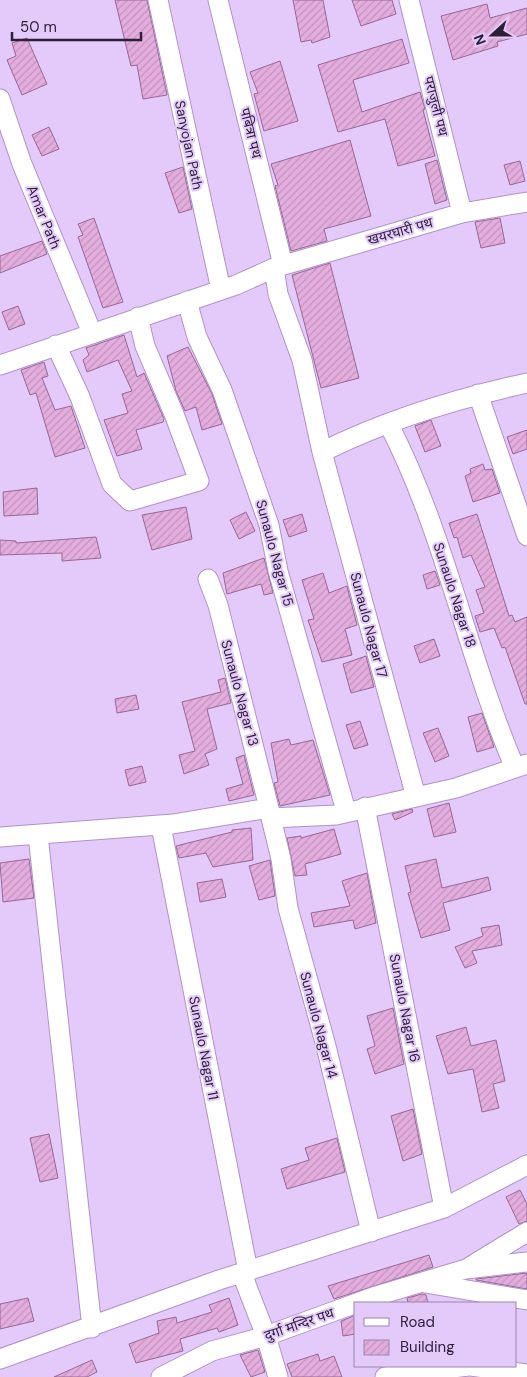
<svg xmlns="http://www.w3.org/2000/svg" width="527" height="1377" viewBox="0 0 527 1377" font-family="'DM Sans','Noto Sans Devanagari',sans-serif">
<style>
.building{fill:url(#building-hatch);stroke:#986794}
.lines{fill:none;stroke-linecap:round;stroke-linejoin:round}
.minor-casing{stroke:#b191ca;stroke-width:21}
.minor{stroke:#fff;stroke-width:19}
.labels{text-anchor:middle;dominant-baseline:central;stroke-width:4;stroke-linejoin:round;paint-order:stroke}
.street-label{font-size:14px;fill:#2c1f36;stroke:#e4cafa}
</style>
<defs>
<pattern id="building-hatch" width="6" height="6" patternUnits="userSpaceOnUse" patternTransform="scale(1.25)"><rect width="6" height="6" fill="#e3adde"/><path d="M-1 1l2-2M0 6l6-6M5 7l2-2" fill="none" stroke="#c394bf"/></pattern>
</defs>
<rect width="100%" height="100%" fill="#e4cafa"/>
<!-- building -->
<path class="building" d="M115 0H147L167 95 143 99 137 65 131 66Z
M293 0H323L330 37 312 43 311 40 301 42Z
M352 0H392L396 14 361 26Z
M487 4 490 18 527 8V34L497 42 498 46 453 60 441 16Z
M27 38 47 84 22 95 7 60 16 56 12 43Z
M402 39 409 63 353 80 362 112 420 92 425 109 423 110 435 156 398 166 385 119 338 132 318 65Z
M280 61 298 121 264 131 254 94 258 93 250 72Z
M49 127 59 149 42 156 32 135Z
M350 140 371 216 324 229 327 241 291 251 275 186 278 185 271 164Z
M437 160 447 200 435 204 425 164Z
M520 161 525 181 510 185 504 165Z
M183 167 192 209 179 213 165 173Z
M94 218 123 302 103 308 78 237 83 235 78 224Z
M500 218 505 243 481 248 475 222Z
M42 241 47 254 0 273V256Z
M330 263 359 378 321 388 292 275Z
M18 306 25 324 9 330 2 312Z
M124 335 137 377 144 373 164 419 163 422 136 430 142 449 117 456 104 420 128 413 122 394 132 391 118 360 87 372 83 360 89 355 86 348Z
M188 347 212 394 222 424 202 430 196 407 185 411 176 391 167 356Z
M44 362 48 376 42 378 55 410 71 406 85 448 55 457 36 393 30 395 21 370Z
M431 420 441 446 425 452 415 426Z
M527 430V449L513 454 507 437Z
M483 464 485 470 492 469 500 493 473 502 465 476 471 473 470 469Z
M37 488 38 514 4 516 3 492Z
M186 507 192 539 152 550 142 515Z
M246 512 255 531 239 539 230 520Z
M302 514 307 531 289 537 283 520Z
M477 514 509 616 512 615 515 622 527 617V704H525L505 647 502 648 494 628 480 632 475 616 484 613 476 590 485 587 471 555 463 558 457 537 454 538 449 523Z
M96 537 101 558 62 561V553L0 555V540L16 541V543Z
M264 558 273 593 264 595 261 584 227 594 223 573Z
M435 571 440 585 427 589 423 575Z
M323 573 329 593 347 586 357 625 345 629 352 655 322 662 308 620 314 619 302 580Z
M434 639 440 656 420 663 414 646Z
M366 656 374 687 351 693 343 664Z
M225 678 231 703 207 709 217 749 205 754 209 765 184 774 179 755 195 751 182 702 221 692 218 680Z
M136 695 139 709 117 713 115 699Z
M482 713 494 747 477 752 468 717Z
M360 721 368 745 354 749 346 725Z
M438 728 449 756 435 762 423 733Z
M289 739 291 745 313 740 330 795 280 806 274 783 278 782 271 743Z
M244 755 254 795 229 801 226 789 243 784 236 758Z
M142 766 146 782 129 786 125 770Z
M449 803 456 832 434 837 427 809Z
M412 809 413 812 395 820 392 814Z
M251 828 253 860 213 867 206 853 179 858 176 846 232 832V830Z
M334 829 341 854 305 864 307 875 295 876 287 838 301 836V838Z
M29 859 34 898 3 902 0 863Z
M436 859 442 888 488 877 491 890 443 903 450 930 421 938 408 893 411 892 405 866Z
M270 860 275 896 259 900 249 866Z
M367 873 376 923 355 929 353 920 314 927 311 913 350 906 342 881Z
M222 879 226 897 200 902 197 883Z
M499 925 502 945 472 951 477 963 465 968 455 947 483 936 481 928Z
M393 1008 404 1064 375 1074 367 1049 375 1046 367 1016Z
M466 1027 471 1046 496 1040 505 1081 493 1084 499 1108 482 1112 473 1069 448 1074 436 1036Z
M413 1109 422 1154 403 1161 391 1116Z
M49 1134 58 1178 40 1182 30 1138Z
M337 1138 345 1172 287 1189 281 1169 309 1160 305 1148Z
M520 1190 527 1204V1221L519 1224 506 1197Z
M429 1255 433 1267 334 1299 328 1286Z
M527 1273V1289L476 1280V1279Z
M422 1294 426 1295 428 1303H408L407 1298Z
M28 1298 34 1321 0 1329V1304Z
M229 1298 238 1325 219 1332 217 1328 180 1339 183 1351 136 1363 129 1344 159 1333 157 1321 176 1317 177 1323 212 1312 209 1305Z
M356 1315V1334L343 1336 341 1321Z
M258 1350 265 1372 251 1377 240 1355Z
M318 1354 320 1361 334 1356 342 1377H292L287 1364Z
M92 1360 97 1372 87 1377H54Z"/>
<g class="lines">
<defs>
<path id="minor" d="M158 0 221 290
M218 0 283 265
M409 0 462 213
M0 99 22 164 92 333
M274 268 278 294 302 360 322 452 416 797
M187 301 197 337 222 390 269 525 278 571 346 811
M56 345 80 397 112 484 130 501 199 481 174 414 145 346 138 317
M0 365 236 285 274 268 462 213 527 202
M478 394 527 536
M389 425C445 533 467 656 515 768
M322 452C384 421 459 398 527 383
M208 579 218 605 269 808
M365 807 444 1208
M271 818 281 859 288 908 326 1046 371 1232
M161 826 248 1271
M38 835 92 1328
M0 837 173 824 269 808 271 818 336 815 456 788 527 764
M471 1266 527 1232
M242 1274 266 1336 278 1377
M425 1283 527 1300
M0 1359 219 1280 444 1208 527 1165
M471 1366 527 1374
M161 1377 212 1351 266 1336 376 1296 466 1269 527 1262
M385 1377 468 1366"/>
</defs>
<!-- minor casing -->
<use href="#minor" class="minor-casing"/>
<!-- minor -->
<use href="#minor" class="minor"/>
</g>
<g class="labels">
<!-- street labels -->
<g class="street-label">
<text transform="translate(436 106) rotate(76)">पराजुली पथ</text>
<text transform="translate(251 133) rotate(76)">पबित्रा पथ</text>
<text transform="translate(189 145) rotate(78)">Sanyojan Path</text>
<text transform="translate(44 217) rotate(68)">Amar Path</text>
<text transform="translate(400 231) rotate(-16)">खयरघारी पथ</text>
<text transform="translate(275 553) rotate(75)">Sunaulo Nagar 15</text>
<text transform="translate(455 595) rotate(72)">Sunaulo Nagar 18</text>
<text transform="translate(369 625) rotate(75)">Sunaulo Nagar 17</text>
<text transform="translate(240 693) rotate(75)">Sunaulo Nagar 13</text>
<text transform="translate(405 1008) rotate(79)">Sunaulo Nagar 16</text>
<text transform="translate(319 1025) rotate(75)">Sunaulo Nagar 14</text>
<text transform="translate(204 1048) rotate(79)">Sunaulo Nagar 11</text>
<text transform="translate(299 1324) rotate(-19)">दुर्गा मन्दिर पथ</text>
</g>
</g>
<!-- legend -->
<rect x="354" y="1302" width="162" height="65" fill="#e4cafa" stroke="#9a86ac"/>
<rect x="364" y="1318" width="25" height="8" fill="#ffffff" stroke="#9a86ac"/>
<text x="400" y="1327" font-size="15" fill="#2c1f36">Road</text>
<rect x="364" y="1340" width="25" height="15" fill="url(#building-hatch)" stroke="#9a86ac"/>
<text x="400" y="1352" font-size="15" fill="#2c1f36">Building</text>
<!-- north arrow -->
<g transform="translate(492 35) rotate(249)" stroke="#e4cafa" stroke-width="4" paint-order="stroke">
<path d="M0-4L9 19L0 12L-9 19Z" fill="#2c1f36"/>
<text y="-8" font-size="14" font-weight="bold" text-anchor="middle" fill="#2c1f36">N</text>
</g>
<!-- scale -->
<path d="M12 32v8h129v-8" fill="none" stroke="#2c1f36" stroke-width="2.5"/>
<text x="20" y="32" font-size="15" fill="#2c1f36" stroke="#e4cafa" stroke-width="4" paint-order="stroke">50 m</text>
</svg>
